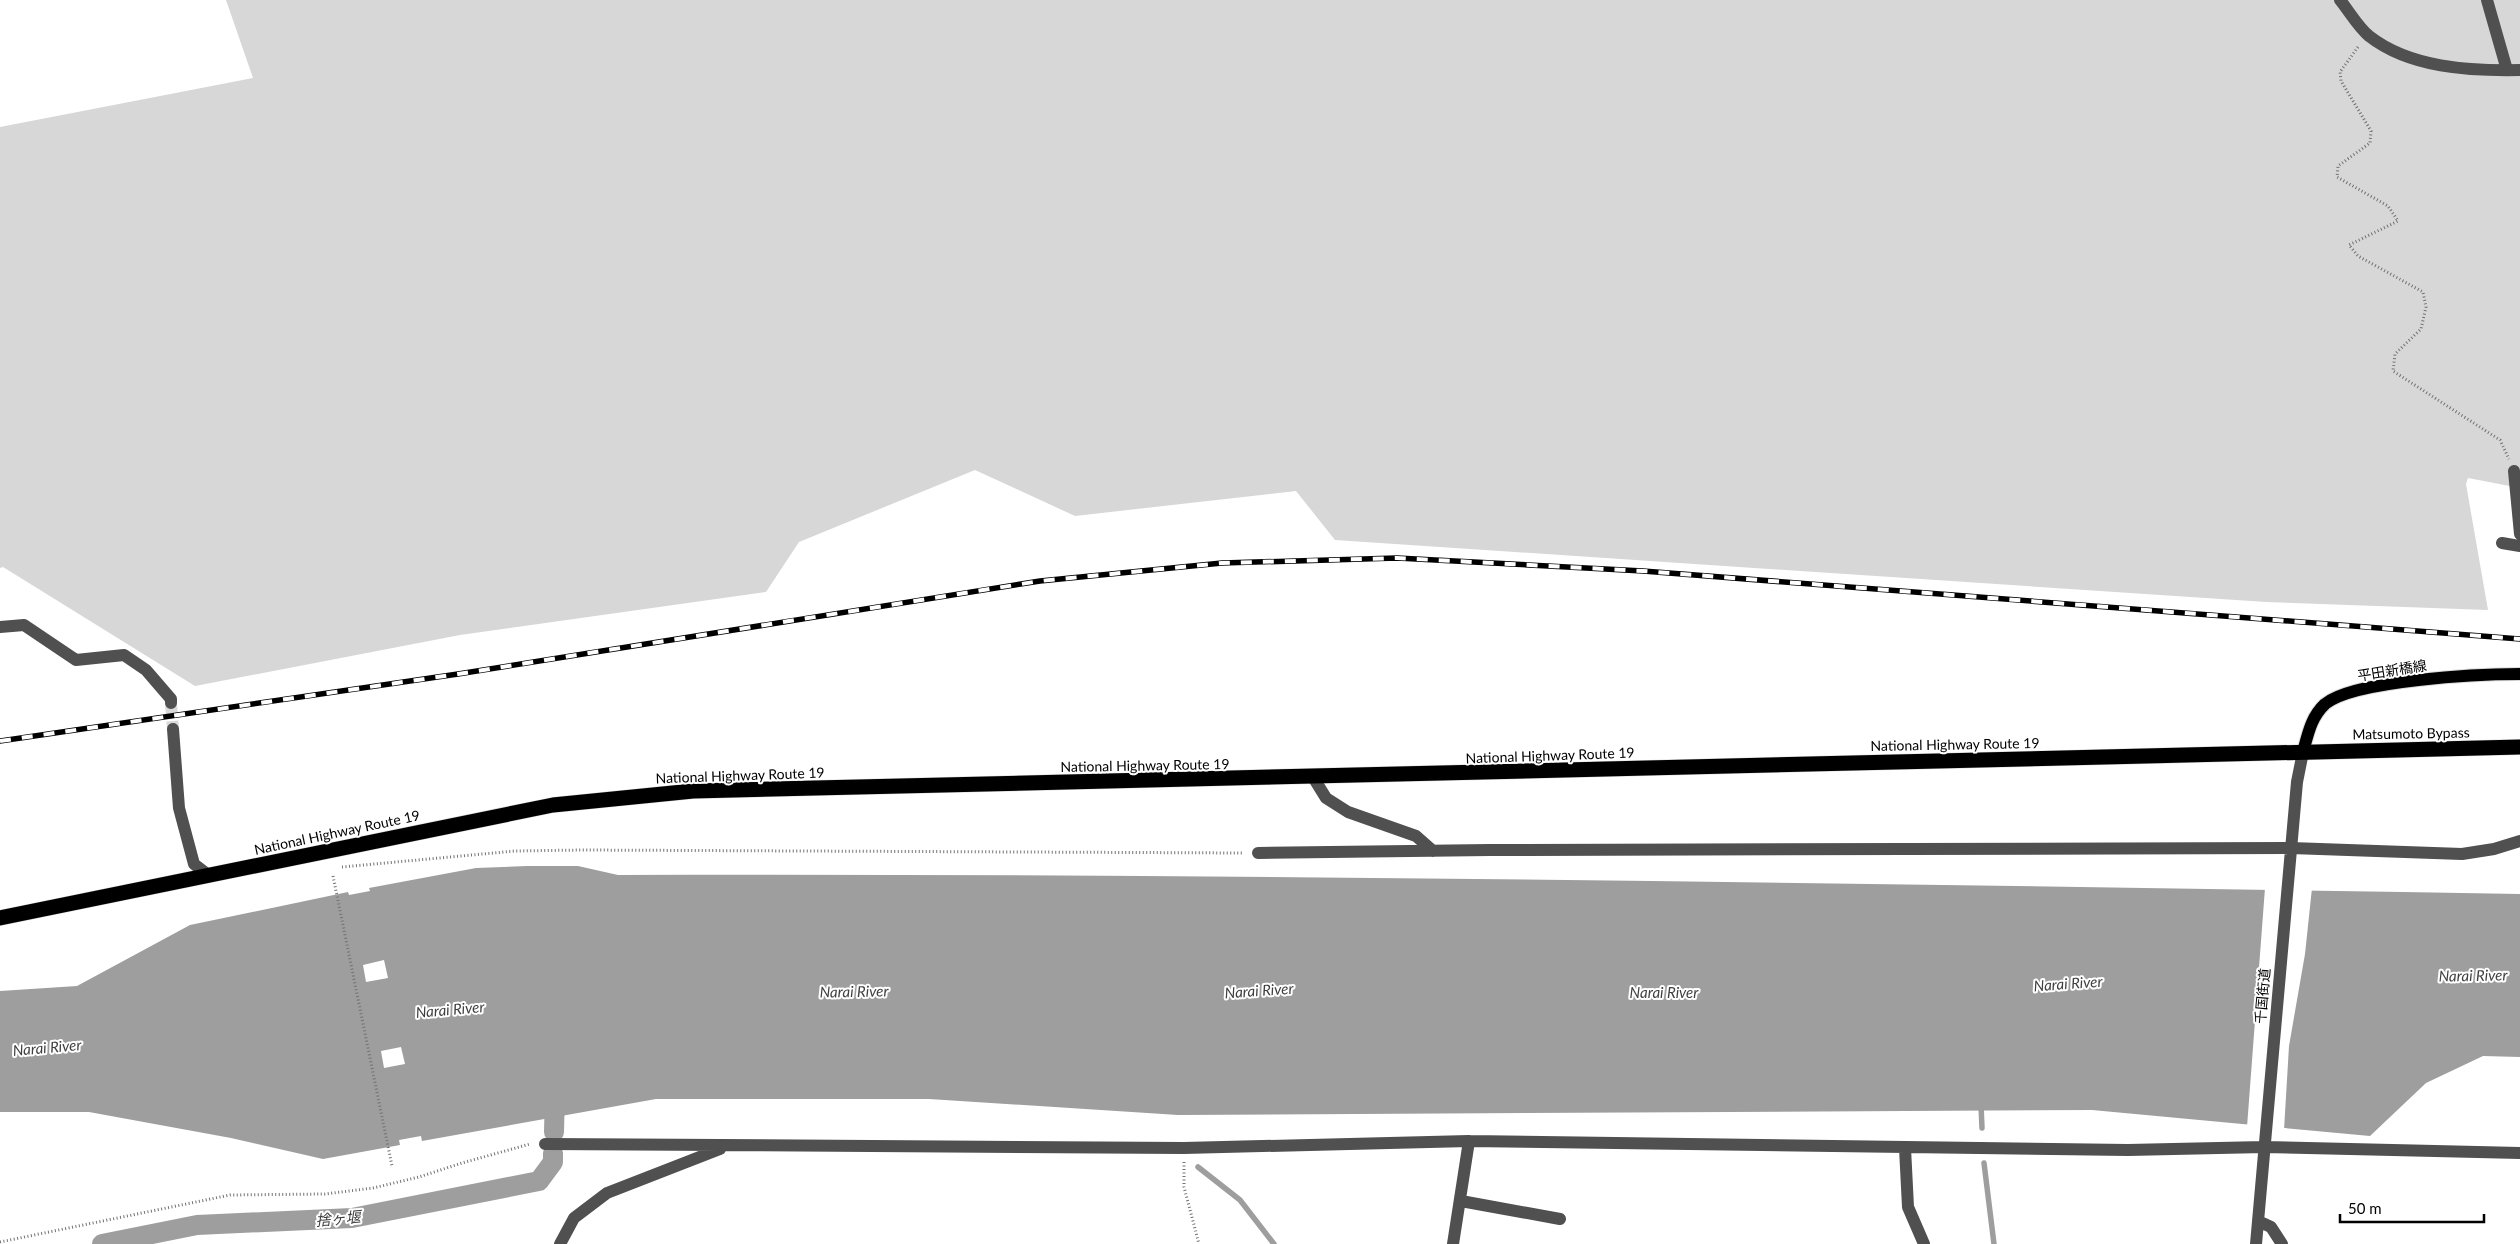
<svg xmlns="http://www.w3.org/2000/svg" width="2520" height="1244" viewBox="0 0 2520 1244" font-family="Lato,'Noto Sans JP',sans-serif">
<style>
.green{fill:#d7d7d7}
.water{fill:#9e9e9e;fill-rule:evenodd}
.pier{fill:#fff}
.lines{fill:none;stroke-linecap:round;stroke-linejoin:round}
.stream{stroke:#9e9e9e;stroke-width:5.5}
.canal{stroke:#9e9e9e;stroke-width:20}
.minor-tunnel{stroke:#d9d9d9;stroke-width:12;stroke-dasharray:12 6;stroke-linecap:butt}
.major-casing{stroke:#dbdbdb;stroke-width:14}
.highway-casing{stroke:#dbdbdb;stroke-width:16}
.path{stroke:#727272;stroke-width:3;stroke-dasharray:1 2.5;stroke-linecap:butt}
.minor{stroke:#505050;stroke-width:12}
.major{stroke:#000;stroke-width:12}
.highway{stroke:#000;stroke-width:15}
.rail-casing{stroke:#000;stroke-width:5.5}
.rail{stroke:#fff;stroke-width:4;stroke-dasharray:11;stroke-linecap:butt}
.labels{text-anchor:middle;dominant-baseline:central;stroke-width:4;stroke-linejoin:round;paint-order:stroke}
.street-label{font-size:14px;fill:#000;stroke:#fff}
.water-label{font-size:15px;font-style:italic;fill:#3f3f3f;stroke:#fff}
</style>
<rect width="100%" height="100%" fill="#fff"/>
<!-- green -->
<path class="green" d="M226 0H2520V488L2468 478 2466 484 2488 610 2266 602 1335 540 1296 491 1075 516 975 470 799 542 766 592 460 635 195 686 3 567 0 568V127L253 78Z"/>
<!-- water -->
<path class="water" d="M527 866H578L618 875C1252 873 1886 884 2520 894V1057L2483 1056 2426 1083 2370 1136 2092 1110 1178 1115 929 1099H656L422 1141 421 1136 399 1140 400 1145 323 1159 231 1138 89 1112H0V991L77 986 190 925 348 892 349 895 370 891 369 888 476 868ZM384 960 388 978 366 982 363 965ZM401 1047 405 1064 384 1068 381 1051Z"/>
<!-- pier -->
<path class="pier" d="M2265 888H2312L2305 954 2289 1046 2284 1130 2247 1127Z"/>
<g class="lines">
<!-- stream -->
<path class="stream" d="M1981 1105 1982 1128
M1984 1163 1994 1244
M1198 1167 1240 1200 1274 1244"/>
<!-- canal -->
<path class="canal" d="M554 1132 555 1090
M102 1244 197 1225 352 1218 539 1181 553 1162V1153"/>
<!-- minor-tunnel -->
<path class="minor-tunnel" d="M171 703 173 729"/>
<defs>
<path id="major" d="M2303 752C2308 734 2311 717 2325 704 2354 680 2480 674 2520 674"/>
<path id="highway" d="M0 918 553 805 693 791 2520 747"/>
</defs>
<!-- major casing -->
<use href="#major" class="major-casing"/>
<!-- highway casing -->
<use href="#highway" class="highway-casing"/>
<!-- path -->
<path class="path" d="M2358 47 2340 72 2341 81 2371 131 2370 143 2338 166 2337 177 2388 206 2398 221 2349 245 2358 256 2423 292 2426 307 2421 329 2395 354 2393 371 2500 440 2509 459
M342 867 515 851 582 850 1243 853
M333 876 392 1166
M1184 1162V1187L1199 1244
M0 1242 230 1195 325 1194 373 1188 419 1177 462 1163 530 1144"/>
<!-- minor -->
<path class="minor" d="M2340 0C2349 11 2358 27 2369 36 2410 68 2469 71 2520 70
M2487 0 2507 70
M2514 471 2520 534
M2502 543 2520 546
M0 627 24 625 76 660 124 655 146 670 171 699V703
M173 729 179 808 194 864 207 874
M1313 777 1326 798 1348 812 1416 836 1433 851
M1258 853 1490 850 2291 848 2462 854 2494 849 2520 841
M545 1144 1184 1148 1469 1141 2128 1150 2264 1147 2520 1153
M1905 1148 1908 1207 1924 1244
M1461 1201 1560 1219
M2258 1221 2271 1227 2282 1244
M560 1244 574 1218 607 1193 720 1149
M1453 1244 1469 1141
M2256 1244 2297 782 2303 752"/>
<!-- major -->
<use href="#major" class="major"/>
<!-- highway -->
<use href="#highway" class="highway"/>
<defs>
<path id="rail" d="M0 741 458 674 1040 581 1222 563 1397 558 1643 571 2520 639"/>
</defs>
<!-- rail casing -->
<use href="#rail" class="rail-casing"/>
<!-- rail -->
<use href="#rail" class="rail"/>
</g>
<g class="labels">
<!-- street labels -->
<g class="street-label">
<text transform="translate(2392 670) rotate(-9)">平田新橋線</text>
<text transform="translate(2411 733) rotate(-1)">Matsumoto Bypass</text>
<text transform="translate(1955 744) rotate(-1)">National Highway Route 19</text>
<text transform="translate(1550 755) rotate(-2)">National Highway Route 19</text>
<text transform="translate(1145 765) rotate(-1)">National Highway Route 19</text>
<text transform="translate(740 775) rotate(-2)">National Highway Route 19</text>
<text transform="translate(337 832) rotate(-12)">National Highway Route 19</text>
<text transform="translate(2262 996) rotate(-85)">千国街道</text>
</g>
<!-- water labels -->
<g class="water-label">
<text transform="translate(2473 975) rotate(-1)">Narai River</text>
<text transform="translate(2068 983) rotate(-4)">Narai River</text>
<text transform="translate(1259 990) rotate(-4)">Narai River</text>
<text transform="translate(854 991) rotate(-1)">Narai River</text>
<text x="1664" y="992">Narai River</text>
<text transform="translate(450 1009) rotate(-5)">Narai River</text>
<text transform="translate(47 1047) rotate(-5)">Narai River</text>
<text transform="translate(338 1218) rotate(-5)">捨ヶ堰</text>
</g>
</g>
<!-- scale -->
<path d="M2340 1214v8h144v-8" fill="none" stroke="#000000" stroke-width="2.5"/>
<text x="2348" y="1214" font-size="15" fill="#000000" stroke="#ffffff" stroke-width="4" paint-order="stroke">50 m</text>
</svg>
